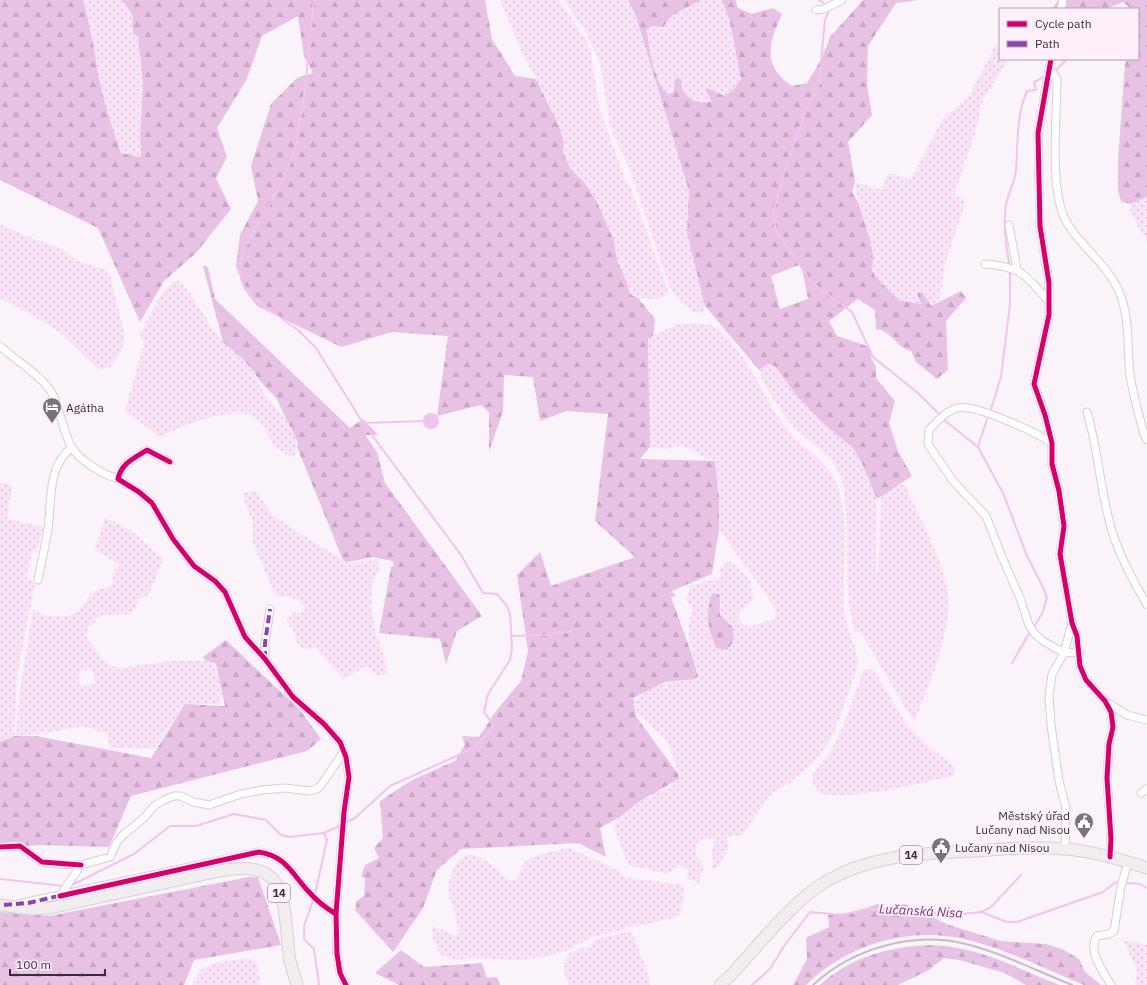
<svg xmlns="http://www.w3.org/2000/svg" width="1147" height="985" viewBox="0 0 1147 985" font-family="'IBM Plex Sans',sans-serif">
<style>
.grass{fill:url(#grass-dots);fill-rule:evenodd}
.forest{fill:url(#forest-firs);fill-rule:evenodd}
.water{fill:#f2c3ef}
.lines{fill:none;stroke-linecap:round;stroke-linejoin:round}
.stream{stroke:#f2c3ef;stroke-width:2}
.street-casing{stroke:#d7ced6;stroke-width:9}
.primary-casing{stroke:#d6d1d5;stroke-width:13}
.street{stroke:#fefdfe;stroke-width:7}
.primary{stroke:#f2edf1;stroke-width:11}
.rail{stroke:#c2c0c2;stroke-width:2}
.quiet{stroke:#8e44ad;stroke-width:4;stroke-dasharray:8 4;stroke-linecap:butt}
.cycleway-casing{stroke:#fdf0fb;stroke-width:8}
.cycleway{stroke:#d6006c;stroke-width:5}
.labels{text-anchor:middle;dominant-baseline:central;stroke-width:3.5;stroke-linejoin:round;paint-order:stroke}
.shield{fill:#fdf0fb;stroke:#746872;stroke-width:1}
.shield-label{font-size:11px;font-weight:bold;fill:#392d38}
.poi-label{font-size:12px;fill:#392d38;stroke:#fdf0fb;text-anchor:start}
.water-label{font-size:13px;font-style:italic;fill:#792e77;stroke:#fdf0fb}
</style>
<defs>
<pattern id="grass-dots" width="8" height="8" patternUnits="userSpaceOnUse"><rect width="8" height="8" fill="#f9e4f7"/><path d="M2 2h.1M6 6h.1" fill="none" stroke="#d6c4d4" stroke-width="1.8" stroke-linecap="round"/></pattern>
<pattern id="forest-firs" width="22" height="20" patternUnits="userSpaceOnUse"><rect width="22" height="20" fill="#e8c2e5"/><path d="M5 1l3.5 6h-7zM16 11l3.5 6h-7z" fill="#c8a7c5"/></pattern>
</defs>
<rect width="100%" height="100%" fill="#faf3f9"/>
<!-- grass -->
<path class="grass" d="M83 0H122L133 16 132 26 138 37 143 83 140 136 141 157 121 153C112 127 103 100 98 73 94 48 90 24 83 0Z
M500 0H559L585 38 591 52 599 107 625 179 632 191 669 293C659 302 642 299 630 294L627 283 617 260 614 241 584 182 570 168 563 152 564 144 546 97 523 55Z
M564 0H628L636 16 689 191 687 233 701 284 705 306 703 313C689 315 675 296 669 285L630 170 610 127 602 74 599 61 587 34Z
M701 0H722L730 22 741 79 734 89 725 96 707 88 706 90 712 102 690 100 683 92 681 79 674 92 669 95C655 84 648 46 647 29L651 26 663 27 673 15Z
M995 46 1000 48V59H1008L981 104 977 127 954 195 966 201 945 264 940 299 935 305 931 306 922 293 917 294 921 304 898 300 875 276 872 270 873 258 871 243 856 191 855 182 881 190 888 174C898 173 902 179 911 179L944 116 956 109 970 94Z
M1147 197V203H1144L1147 205V241L1133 218 1130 211 1131 204Z
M0 224 23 235 62 249 78 261 106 270 111 279 125 336 122 350 111 366 102 370 97 368 61 333 36 317 0 298Z
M174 281H180C196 299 207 322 222 341 228 349 238 354 245 361 256 373 258 386 267 397 283 418 302 428 294 458 289 455 280 452 276 447 268 438 265 427 257 419 240 402 178 427 160 437L125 411 144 343 139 335 161 295Z
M678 324C690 323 706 322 717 328 721 331 724 335 728 339 755 366 765 405 791 434 807 452 830 462 838 487 851 529 842 566 844 608 845 625 855 643 858 660L857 669 835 731 825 748 813 763 792 781 771 794 742 835 726 837 729 848 716 869H713L712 852 715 838 701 839 696 845 697 857 705 868 702 871 699 883 688 879 687 869 680 865 668 874 628 865 614 828 617 820 640 801 670 787 679 779C675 763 673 749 662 736 652 725 639 719 633 705 648 683 671 682 695 679L698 675C692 653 684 631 693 609L686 600 690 586 721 577 719 571 727 561 733 563 750 580 754 600 740 612 738 619 745 626C757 626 765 623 775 617V608L719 529V487L714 460 705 458 682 445 667 449 650 447 648 338ZM719 594 721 601 720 615 724 621 716 648C714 641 710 634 709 627 707 618 709 608 710 599Z
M768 364 775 366 796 395 824 424 853 448 861 461 877 499 876 573 878 572 882 486 905 485C921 520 941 555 948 593 954 624 927 693 914 722L861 633 855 632C843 593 849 551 846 511 845 499 844 486 840 475 830 452 810 444 794 427 780 412 770 395 761 376L759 370Z
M0 483 12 485 7 519 43 527 36 553 32 552 27 577V580H31L35 584 17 676 14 736 0 742Z
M255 490 273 516 333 554 350 563 377 560 380 568 373 581 371 601 375 631 383 652 388 673 379 676 366 666 344 679 319 652 316 646 310 650 302 648 297 643 295 634 286 620 295 612 299 615 305 609 298 599 275 595 253 542V524L242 494Z
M105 517 135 533 163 560 149 593 146 597 140 598 134 611 128 614 101 615 88 628 86 635 89 641 104 660 109 665 120 668 171 661H208L213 663C217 674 226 692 220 704H185L154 749 111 748 106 733 83 726 47 733 16 736 20 690 33 610C45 617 68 621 80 609 84 605 86 598 91 594 96 588 107 589 113 584 112 576 112 570 120 565L95 550ZM88 669 94 672V683L89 686 81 685 78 680 80 672Z
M864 669 874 670 907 725 928 746 954 766V776C910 785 864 799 820 794L813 784V774L832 749 841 731Z
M569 848 618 870 623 877 685 885 680 916 643 925 629 926 625 929 590 938 568 950 549 956 521 960 472 958 455 960 440 954 432 936 433 926 456 936 459 930C455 922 455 914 453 906 452 902 449 898 449 894 446 884 456 852 471 855 487 858 498 870 508 880H517C519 875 520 869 523 865 529 854 558 851 569 848Z
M629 931 633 935 649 975 650 985H569C557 964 567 947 591 947L593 942 597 939Z
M1124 941 1147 944V985H1135L1137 970Z
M240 959H254L258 966 260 985H192C202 961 218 963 240 959Z"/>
<!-- forest -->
<path class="forest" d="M0 0H83C90 24 94 48 98 73 103 100 112 127 121 153L141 157 140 136 143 83 138 37 134 34 132 26 133 16 122 0H485L492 39 515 76 536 79 559 126 564 144 563 152 570 168 584 182 597 202 614 241 617 260 627 283 630 294 638 298 655 319 653 336 648 338 650 447 640 459 715 461V463L719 496V529L712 574 672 591 675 596 671 597 692 655 698 677 695 679 665 682 633 698 635 702 633 705 636 713 635 715 678 774 679 779 640 801 620 817 600 828 606 857 578 843 461 849 437 870 423 908 393 952 355 910 357 901 364 896 365 878 361 877 365 865 379 858 374 848 383 838 380 801 412 780 455 761 465 745 462 736 479 737 496 711 521 681 528 651 517 575 540 552 551 586 635 557 595 521 608 414 567 411 540 421 533 377 504 375 503 411 489 452V412L481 405 437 416 448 336 392 332 341 347 257 306 244 289 236 266 240 235 258 201 251 166 271 104 297 78 313 73 304 56 298 16 262 36 246 81 217 128 227 157 216 178 231 209 196 253 164 281 140 322 98 228 0 180Z
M628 0H701L673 15 663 27 651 26 647 30C648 46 655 85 669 95L674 92 675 79H681C681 99 694 103 712 102L706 90 707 88 725 96 734 89 741 79 730 22 722 0H736L737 7 751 14 773 8 782 14C769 43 761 65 792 86L807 83 821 60 830 37 863 0H919L896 3 868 46 867 85 872 115 848 142 855 182 852 192 859 204 871 243 873 258 872 270 875 276 898 300 921 304 917 293 922 292 931 306 961 291 966 298 946 321 948 370 937 379 916 362 911 351C897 348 891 330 876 329L875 310 858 299 829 321 837 336 870 347 871 358 876 367V378L895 401 889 423 898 451 912 476 877 499 861 461 853 448 824 424 796 395 775 366 768 364 759 370 705 306 687 233 689 191 636 16ZM799 265 802 268 808 299 780 309 771 276Z
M1058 0H1147V197L1131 204 1121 202 1118 190V161L1125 64 1127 59H1138V9H1131L1123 2 1106 9H1052Z
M203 266 208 267 215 299 350 428 363 419 378 435H365L377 452 385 483 482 616 457 631 446 664 440 639 379 633 391 567 394 565 392 561 373 557 348 562 343 560 297 447 298 444 292 429 286 419 277 399 259 380 254 372 244 360 223 342Z
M713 593 719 594C721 601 719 608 720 615L733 628V642L727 650 716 648C714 641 710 634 709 627 707 617 708 602 713 593Z
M226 640 300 710 321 739 307 751 131 796 109 847 40 845 0 848V742L15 736H36L151 758 185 704 225 706 216 664 205 660 203 657Z
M249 877H258L281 945 194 960 184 985H0V912L49 916Z
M878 904 886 910 889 906 904 904 949 925 1001 941 1046 944 1062 949 1079 959 1085 972 1101 985H1084C1046 969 1008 950 968 940 911 925 847 944 806 985H793L807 959 806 938 829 927 828 915 851 913Z
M933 945C978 947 1018 968 1059 985H1026L1005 973 959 960 944 958 929 970 898 985H820C851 956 892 946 933 945Z
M401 950 424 967 482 963 487 978 497 977 500 985H399L375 973Z"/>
<!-- water -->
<path class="water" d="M423 421a8 8 0 1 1 16 0a8 8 0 1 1-16 0Z"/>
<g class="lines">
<!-- stream -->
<path class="stream" d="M314 0 305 90 295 150 283 180 243 250 239 266 242 282 251 296 299 331 316 348 363 423 461 555 483 593 497 594 507 606 510 614 512 648 510 660 488 694 484 712 492 723V728L474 748 390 786 355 818 345 823
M819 0 828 6
M830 8 825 20 819 83 804 116 785 170 774 209 775 229 812 283 852 312 873 357 918 393 940 415
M1090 9 1092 4
M1054 72 1067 59
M1010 266C1006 251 1003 221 1006 205 1008 193 1015 182 1016 170 1018 142 1016 117 1027 91L1036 90 1034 82 1046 76
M990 412 1001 377 1010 304V271
M943 419 978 447 1003 493 1027 556 1043 587 1047 598 1042 614 1033 628
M363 423 424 421
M978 447 988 416
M511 636 546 635 572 631
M1012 663 1030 632
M324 833 341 825
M0 879 64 886
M1126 883 1140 884 1147 888
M70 886 134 854 170 826H196L234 814 266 820 281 835 289 837 324 833 327 840 315 894
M314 898 304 926V939L314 949 319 985
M981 912 991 907 1021 875
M752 985 770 969 784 946 810 912 842 915 866 909 898 908 953 915 981 912 1007 922H1017L1103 892 1116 882"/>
<defs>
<path id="street" d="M1061 9 1063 0
M816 10 824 9 842 0
M1051 59 1038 133 1040 226 1049 283V315L1034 384 1045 415 1052 443V464L1059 491 1064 526 1060 554 1072 623 1077 636 1080 666 1086 680 1105 701 1111 712 1113 727 1109 744 1107 778 1111 839 1110 857
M1049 68 1057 79C1057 116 1049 191 1066 221 1080 247 1109 265 1120 294 1130 319 1127 348 1130 375 1133 395 1139 415 1144 434L1147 440
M1009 225 1017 269
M985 264C1020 266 1027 276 1049 302
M0 346C16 361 37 372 50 390 56 398 58 409 61 418 68 443 71 453 93 467 101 472 108 476 118 479
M1087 412C1099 452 1100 494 1113 534 1121 559 1134 582 1147 605
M1052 443C1037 433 974 403 957 408 946 411 936 422 929 430L928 444 953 481 986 516 1002 557 1020 598 1029 625 1034 633 1043 641 1064 653 1079 652
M170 462 147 450C135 458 121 463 118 479L139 492 152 503 173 539 194 566 215 581 225 592 245 637 265 659 293 697 324 724 340 742 346 757 349 777 344 812 336 914 337 954 340 973 346 985
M38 580C41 562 46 545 48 528 52 500 47 468 71 448
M265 659V643L270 609
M1105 701 1127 715 1147 720
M1141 793 1147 789
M0 847 20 846 42 862 58 864 81 865 110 857 117 842 123 835 145 817 154 806 164 800 174 796H181L193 802 209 805 241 794 262 790 285 788 309 791 317 789 322 784 344 751
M1065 849 1066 808 1059 781 1051 725 1049 696 1052 674 1064 653 1072 623
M60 896 81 865
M18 904 259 852C286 856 292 874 309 892 316 900 326 908 336 914
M1111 985C1103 971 1087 951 1097 936L1109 934 1114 931 1121 887 1128 862"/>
<path id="primary" d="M0 905 32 909 50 908 219 871C237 868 258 865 272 878 288 894 286 940 290 961 292 969 295 977 297 985
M720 985 731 975C757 947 793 901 825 882 872 854 922 854 974 851 1004 849 1035 846 1065 849 1093 851 1120 859 1147 868"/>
</defs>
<!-- street casing -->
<use href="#street" class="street-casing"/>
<!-- primary casing -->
<use href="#primary" class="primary-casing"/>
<!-- street -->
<use href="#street" class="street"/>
<!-- primary -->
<use href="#primary" class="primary"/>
<!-- rail -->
<path class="rail" d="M813 985C853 948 913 931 966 944 1002 953 1037 971 1072 985"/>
<!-- quiet -->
<path class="quiet" d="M265 659V643L270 609
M4 905 28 903 63 895"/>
<defs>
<path id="cycleway" d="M1051 59 1038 133 1040 226 1049 283V315L1034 384 1045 415 1052 443V464L1059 491 1064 526 1060 554 1072 623 1077 636 1080 666 1086 680 1105 701 1111 712 1113 727 1109 744 1107 778 1111 839 1110 857
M170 462 147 450C135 458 121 463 118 479L139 492 152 503 173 539 194 566 215 581 225 592 245 637 265 659 293 697 324 724 340 742 346 757 349 777 344 812 336 914 337 954 340 973 346 985
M0 847 20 846 42 862 81 865
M60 896 259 852C286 856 292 874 309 892 316 900 326 908 336 914"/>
</defs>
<!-- cycleway casing -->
<use href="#cycleway" class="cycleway-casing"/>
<!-- cycleway -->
<use href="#cycleway" class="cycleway"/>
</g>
<!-- icons -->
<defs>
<symbol id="hotel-pin" viewBox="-11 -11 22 30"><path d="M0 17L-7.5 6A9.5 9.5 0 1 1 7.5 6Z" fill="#7d727c" stroke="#fdf0fb"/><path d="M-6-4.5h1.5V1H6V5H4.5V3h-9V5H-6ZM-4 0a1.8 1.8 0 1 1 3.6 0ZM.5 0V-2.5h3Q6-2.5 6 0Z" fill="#fff"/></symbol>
<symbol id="civic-pin" viewBox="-11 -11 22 30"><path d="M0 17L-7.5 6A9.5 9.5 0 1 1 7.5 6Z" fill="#7d727c" stroke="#fdf0fb"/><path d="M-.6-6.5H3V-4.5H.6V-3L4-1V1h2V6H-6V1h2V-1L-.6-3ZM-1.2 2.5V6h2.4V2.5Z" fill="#fff"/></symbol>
</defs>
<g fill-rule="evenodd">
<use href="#hotel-pin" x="41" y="396" width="22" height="30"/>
<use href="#civic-pin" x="1073" y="811" width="22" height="30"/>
<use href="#civic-pin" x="930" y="836" width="22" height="30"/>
</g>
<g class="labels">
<!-- shield labels -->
<g class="shield">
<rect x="900" y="846" width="22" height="18" rx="3"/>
<rect x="268" y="884" width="22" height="18" rx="3"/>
</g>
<g class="shield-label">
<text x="911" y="855">14</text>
<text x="279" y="893">14</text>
</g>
<!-- poi labels -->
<g class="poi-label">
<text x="66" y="407">Agátha</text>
<text x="1070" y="815" text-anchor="end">Městský úřad<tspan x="1070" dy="14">Lučany nad Nisou</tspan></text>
<text x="955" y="847">Lučany nad Nisou</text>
</g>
<!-- water labels -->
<g class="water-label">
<text transform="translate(921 911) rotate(3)">Lučanská Nisa</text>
</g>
</g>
<!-- legend -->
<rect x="999" y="8" width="140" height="52" fill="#fdf0fb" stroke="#afa2ad"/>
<rect x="1007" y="21" width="20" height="6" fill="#d6006c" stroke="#afa2ad"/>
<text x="1035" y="28" font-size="12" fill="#392d38">Cycle path</text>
<rect x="1007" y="41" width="20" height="6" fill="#8e44ad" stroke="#afa2ad"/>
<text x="1035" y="48" font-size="12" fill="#392d38">Path</text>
<!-- scale -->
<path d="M10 969v6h95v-6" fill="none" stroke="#392d38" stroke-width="2"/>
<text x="16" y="969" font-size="12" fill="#392d38" stroke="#fdf0fb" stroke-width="3" paint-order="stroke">100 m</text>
</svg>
